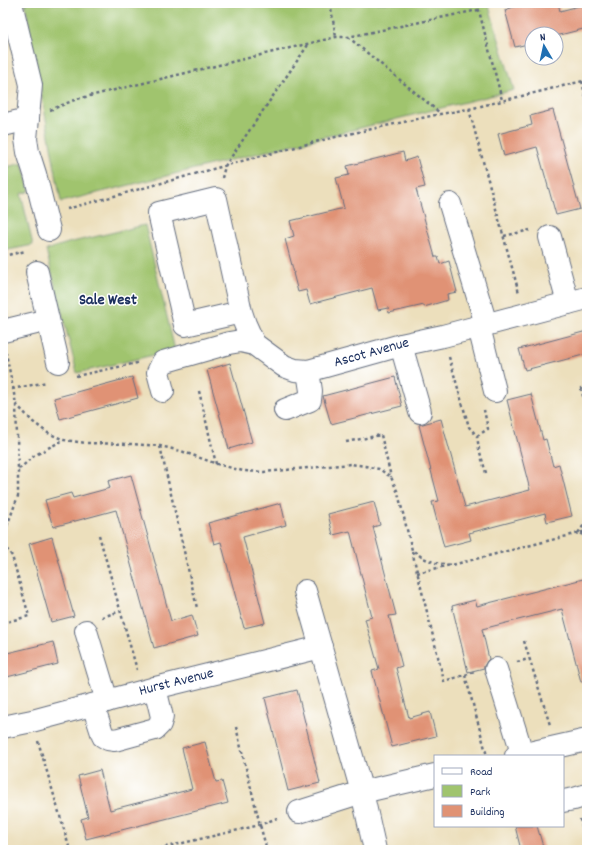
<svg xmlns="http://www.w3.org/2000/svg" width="590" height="853" viewBox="0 0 590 853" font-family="Dekko,sans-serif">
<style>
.green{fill:#a0c46e;stroke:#5e7a66}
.building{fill:#e09274}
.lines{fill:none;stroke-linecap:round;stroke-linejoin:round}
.minor-casing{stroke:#646d7f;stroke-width:24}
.path{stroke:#646d7f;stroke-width:2.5;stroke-dasharray:3 3;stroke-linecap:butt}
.minor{stroke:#fff;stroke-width:22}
.labels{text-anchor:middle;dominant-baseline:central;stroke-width:3;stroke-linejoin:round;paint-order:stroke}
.street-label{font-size:15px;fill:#1b2f5e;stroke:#fff}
.neighbourhood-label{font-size:16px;font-weight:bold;fill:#1b2f5e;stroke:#fff}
</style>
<rect width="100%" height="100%" fill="#fff"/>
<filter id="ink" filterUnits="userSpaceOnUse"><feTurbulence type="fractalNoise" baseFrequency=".025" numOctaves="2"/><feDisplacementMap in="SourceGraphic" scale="8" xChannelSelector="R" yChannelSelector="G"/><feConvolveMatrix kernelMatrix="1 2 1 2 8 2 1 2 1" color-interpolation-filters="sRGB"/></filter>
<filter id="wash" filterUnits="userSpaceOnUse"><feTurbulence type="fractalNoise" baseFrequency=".012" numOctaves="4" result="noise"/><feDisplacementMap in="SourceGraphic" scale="16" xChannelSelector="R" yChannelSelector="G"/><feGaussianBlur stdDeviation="0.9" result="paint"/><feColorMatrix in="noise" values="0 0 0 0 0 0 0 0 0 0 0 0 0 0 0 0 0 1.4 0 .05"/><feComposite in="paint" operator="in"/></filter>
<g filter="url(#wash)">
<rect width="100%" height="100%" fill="#ecdfbc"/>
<!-- green -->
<path class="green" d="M25 3H488L514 90 61 202Z
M22 163 30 191 21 194 33 245 3 251V168Z
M145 225 175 350 77 373 46 250 68 243Z"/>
<g id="blocks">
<!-- building -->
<path class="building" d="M517 3H558L560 11 587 4V28L556 36V34H532V43L515 47 505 10 517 6Z
M553 110 580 209 556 215 537 147 504 156 498 134 532 125 530 116Z
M403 152 405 161 417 157 425 187 416 189 435 257H438L440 264 449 261 457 292 447 294 448 300 424 307V305L389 313 388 308 378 310 372 288 310 304 306 290 298 292 293 273H294L285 239 294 236 290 221 344 208 336 178 349 175 347 166Z
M587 331V354L525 370 519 349Z
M230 363 252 442 229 449 207 370Z
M132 377 138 398 60 419 54 398Z
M395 377 402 406 331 424 323 396Z
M531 394 543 440 546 439 553 466 559 464 572 516 547 522 545 513 469 533 471 540 444 547 432 502 439 501 419 425 441 419 465 507 530 490 507 400Z
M131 475 171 621 192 615 198 636 154 648 116 510 53 527 45 500 71 493 73 498 110 488 108 481Z
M374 502 380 525 373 527 396 615 389 616 402 666 396 668 409 718 430 712 436 736 392 747 372 671 379 669 365 619 372 617 350 531 333 535 328 514Z
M281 503 286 525 243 537 265 623 244 628 221 542 214 544 208 523Z
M52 537 74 616 51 622 29 544Z
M587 578V681L581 682 562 609 482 629 489 659 487 661 484 666V668L468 672 452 606 475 600 477 606Z
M53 642 58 664 3 678V654Z
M297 690 320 783 288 791 265 698Z
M205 742 216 782 222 781 228 803 86 839 81 819 88 817 78 776 100 770 110 810 192 789 182 748Z
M515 826H537L544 850H521Z"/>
</g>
</g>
<g filter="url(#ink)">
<use href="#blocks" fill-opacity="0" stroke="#646d7f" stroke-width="1"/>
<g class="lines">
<defs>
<g id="minor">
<path d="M11 3 31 85 26 139 28 152 35 174 49 230"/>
<path d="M3 125 28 119"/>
<path d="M450 204 486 324"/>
<path d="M550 237 568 303"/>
<path d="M37 272 58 362"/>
<path d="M241 312 185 325 159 213 216 199 241 312 245 324 254 344"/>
<path d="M479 327 495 391"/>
<path d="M3 331 48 320"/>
<path d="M401 345 420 412"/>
<path id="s1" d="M163 391 158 372 163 362 229 343 241 341 254 344 284 366 295 370 308 371 401 345 443 336 587 298"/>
<path d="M285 410 310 400 311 391 308 371"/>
<path d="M305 591 362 792 375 850"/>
<path d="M86 631 107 701"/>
<path d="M496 669 523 756"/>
<path d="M93 705 103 736 108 739 115 740 155 729 160 724 162 717 155 688"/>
<path id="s2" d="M3 727 32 721 155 688 321 647"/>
<path d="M516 756 587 740"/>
<path d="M563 801 574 799 587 795"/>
<path d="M299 812 362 792 435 775"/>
</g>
</defs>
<!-- minor casing -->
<use href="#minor" class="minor-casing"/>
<!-- path -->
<path class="path" d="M330 3 336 37
M477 3 502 100
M348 37 440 113
M582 81 587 103
M469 109 478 143 519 293
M50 110 77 99 336 37H348L478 10
M222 178 225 166 308 45
M67 209 253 158 331 138 440 114 469 109 587 80
M504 236 530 230
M3 256 26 251
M449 357 469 427 477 436 479 449 486 473
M76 376 137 363
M587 387 581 388 587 411
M12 389 47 382
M199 391 216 464
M16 404 33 422 48 433 64 440 86 443 131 444 160 446 181 451 217 464 243 471 264 472 351 464 365 466 379 469 391 477 398 493 412 550 423 558 436 563 452 565 587 531
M477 436 488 429 484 410
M346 442 381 435 391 477
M160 446 197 608
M19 469 34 456 48 448 64 440
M587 521 578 533 587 536
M99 535 137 670
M3 537 18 496V469L16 404 6 353
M3 544 12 556 29 616 3 623
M412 551 444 681 475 672
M417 573 450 565
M102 617 121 611
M524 641 550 725
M517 662 529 659
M465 675 487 756
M236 727 260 825 267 850
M38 741 70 850
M580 819 587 844
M153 850 260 825 277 818"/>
<!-- minor -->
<use href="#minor" class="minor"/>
</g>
</g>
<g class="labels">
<!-- street labels -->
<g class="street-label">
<text stroke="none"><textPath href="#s1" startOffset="253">Ascot Avenue</textPath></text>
<text stroke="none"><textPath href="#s2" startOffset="179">Hurst Avenue</textPath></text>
</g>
<!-- neighbourhood labels -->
<g class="neighbourhood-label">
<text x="108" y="300">Sale West</text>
</g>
</g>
<!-- margin -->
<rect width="590" height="853" fill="none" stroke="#fff" stroke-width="16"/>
<!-- legend -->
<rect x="434" y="755" width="130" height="72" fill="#ffffff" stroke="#a4acbf"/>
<rect x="442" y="768" width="20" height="6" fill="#ffffff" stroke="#a4acbf"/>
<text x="470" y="775" font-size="12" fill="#1b2f5e">Road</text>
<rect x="442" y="785" width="20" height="12" fill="#a0c46e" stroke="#a4acbf"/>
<text x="470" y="795" font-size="12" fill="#1b2f5e">Park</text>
<rect x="442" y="805" width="20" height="12" fill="#e09274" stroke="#a4acbf"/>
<text x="470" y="815" font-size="12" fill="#1b2f5e">Building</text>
<!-- north arrow -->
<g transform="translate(544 46) rotate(351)"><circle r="19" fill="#ffffff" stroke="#a4acbf"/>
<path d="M0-3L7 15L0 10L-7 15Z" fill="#1f6fb2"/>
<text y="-6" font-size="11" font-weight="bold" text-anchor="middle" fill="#1b2f5e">N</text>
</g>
</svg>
